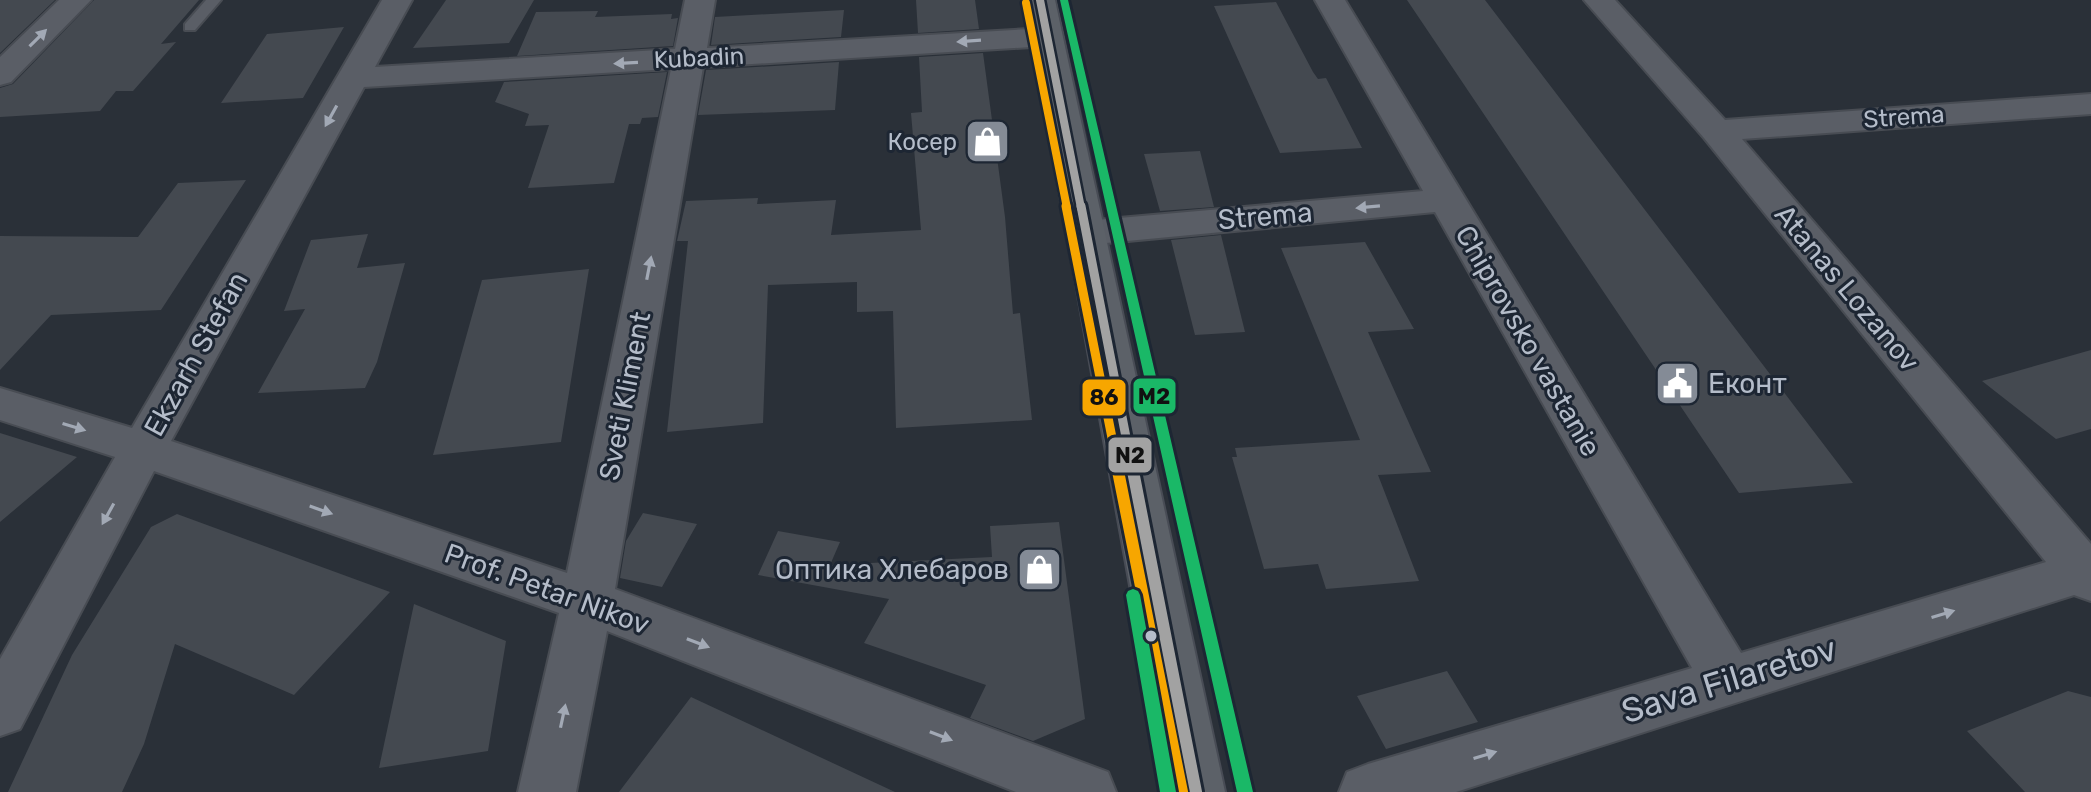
<svg xmlns="http://www.w3.org/2000/svg" width="2091" height="792" viewBox="0 0 2091 792" font-family="Rubik,sans-serif">
<style>
.building{fill:#444950}
.lines{fill:none;stroke-linecap:round;stroke-linejoin:round}
.lane-casing{stroke:#484c53;stroke-width:4}
.street-casing{stroke:#484c53;stroke-width:4}
.primary-casing{stroke:#484c55;stroke-width:4}
.lane{fill:#5a5e66;fill-rule:evenodd}
.street{fill:#5a5e66;fill-rule:evenodd}
.primary{fill:#5c6168;fill-rule:evenodd}
.bus-1-far2-casing{stroke:#1d2633;stroke-width:13}
.bus-1-far1-casing{stroke:#1d2633;stroke-width:15}
.bus-1-casing{stroke:#1d2633;stroke-width:18}
.bus-2-far2-casing{stroke:#1d2633;stroke-width:13}
.bus-2-far1-casing{stroke:#1d2633;stroke-width:15}
.bus-2-casing{stroke:#1d2633;stroke-width:18}
.bus-1-far2{stroke:#a2a2a2;stroke-width:8}
.bus-1-far1{stroke:#a2a2a2;stroke-width:9}
.bus-1{stroke:#a2a2a2;stroke-width:12}
.bus-2-far2{stroke:#f7a600;stroke-width:8}
.bus-2-far1{stroke:#f7a600;stroke-width:9}
.bus-2{stroke:#f7a600;stroke-width:12}
.metro-1-casing{stroke:#1d2633;stroke-width:6}
.metro-1{fill:#1ab867;fill-rule:evenodd}
.oneway{fill:#a2a9b5}
.bus-dot{fill:#b4bcc9;stroke:#1d2633;stroke-width:3}
.labels{text-anchor:middle;dominant-baseline:central;stroke-width:6;stroke-linejoin:round;paint-order:stroke}
.far-street-label{font-size:24px;fill:#b4bcc9;stroke:#1d2633}
.far-poi-label{font-size:24px;fill:#b4bcc9;stroke:#1d2633;text-anchor:end}
.street-label{font-size:28px;fill:#b4bcc9;stroke:#1d2633}
.poi-label{font-size:28px;fill:#b4bcc9;stroke:#1d2633;text-anchor:start}
.near-street-label{font-size:34px;fill:#b4bcc9;stroke:#1d2633}
.line-badge{stroke:#1d2633;stroke-width:3}
.pale-badge-label{font-size:22px;text-anchor:middle;font-weight:bold;fill:#111}
</style>
<rect width="100%" height="100%" fill="#2a3038"/>
<!-- building -->
<path class="building" d="M0 0H55L0 53Z
M94 0H199L161 44 176 42 133 91H116L100 111 0 117V88L13 84Z
M446 0H534L509 43 413 48Z
M916 0H975L979 29 918 33Z
M1407 0H1485L1853 483 1739 493Z
M1276 2 1313 72 1318 79 1326 78 1362 148 1280 153 1214 6Z
M844 10 841 37 711 45 715 17Z
M598 11 595 17 672 14 671 19 678 18 673 46 517 56 536 12Z
M344 27 303 98 221 103 267 34Z
M983 53 1005 217 1013 314 1020 313 1032 420 896 428 893 311 857 312V282L768 285 763 423 667 432 688 241H677L686 201 758 198 757 204 836 200 831 235 921 230 911 113 922 112 919 57Z
M839 62 835 110 698 115 706 70Z
M667 72 658 117 642 118 640 124H629L614 183 528 188 549 125 525 126 529 114 495 102 504 82Z
M1200 151 1214 207 1160 211 1144 154Z
M246 180 161 310 51 315 0 370V236L138 237 178 183Z
M368 234 357 268 405 263 377 362 365 388 258 393 305 309 284 311 311 240Z
M1221 235 1245 332 1195 335 1171 240Z
M1365 242 1414 329 1368 332 1431 472 1378 475 1419 581 1326 589 1318 564 1264 569 1232 457H1237L1235 448 1360 440 1281 248Z
M589 269 561 442 433 455 482 280Z
M2091 350V429L2056 439 1982 381Z
M0 433 77 457 0 522Z
M643 513 697 524 662 587 620 578 626 541Z
M177 514 390 592 294 695 175 644 144 744 122 792H8L72 655 151 527Z
M1059 522 1085 719 1033 741 970 718 986 685 864 643 889 599 758 575 778 531 840 542 830 565 992 557 990 526Z
M414 604 506 641 488 751 379 768Z
M1447 671 1478 722 1386 749 1357 696Z
M2068 691 2091 697V792H2025L1967 731Z
M691 697 895 792H619Z"/>
<g class="lines">
<defs>
<path id="lane" d="M206 0H221L195 30H185V24Z"/>
<path id="street" d="M59 0H91L11 82 0 85V57Z
M382 0H412L375 67 675 49 685 0H715L707 48 1047 28 1058 30 1062 37 1058 44 1047 46 703 67 615 589 1108 772 1116 792H1016L607 631 576 792H518L559 613 154 471 20 729 0 736V659L115 457 0 420V388L132 428ZM671 69 567 573 171 441 364 87Z
M1315 0H1345L1741 653 2046 562 1704 138 1584 0H1615L1725 120 2091 94V114L1742 139 2091 544V601L2074 595 1456 792H1339L1347 772 1368 764 1692 668 1435 212 1085 245 1072 241 1066 233 1072 225 1085 221 1423 191Z"/>
<path id="primary" d="M1025 0H1055L1225 792H1167Z"/>
</defs>
<!-- lane casing -->
<use href="#lane" class="lane-casing"/>
<!-- street casing -->
<use href="#street" class="street-casing"/>
<!-- primary casing -->
<use href="#primary" class="primary-casing"/>
<!-- lane -->
<use href="#lane" class="lane"/>
<!-- street -->
<use href="#street" class="street"/>
<!-- primary -->
<use href="#primary" class="primary"/>
<defs>
<path id="bus-1-far2" d="M1040 0 1081 208"/>
<path id="bus-1-far1" d="M1081 206 1132 468"/>
<path id="bus-1" d="M1132 466 1196 792"/>
<path id="bus-2-far2" d="M1026 3 1067 208"/>
<path id="bus-2-far1" d="M1066 206 1118 468"/>
<path id="bus-2" d="M1117 466 1182 792"/>
</defs>
<!-- bus-1-far2 casing -->
<use href="#bus-1-far2" class="bus-1-far2-casing"/>
<!-- bus-1-far1 casing -->
<use href="#bus-1-far1" class="bus-1-far1-casing"/>
<!-- bus-1 casing -->
<use href="#bus-1" class="bus-1-casing"/>
<!-- bus-2-far2 casing -->
<use href="#bus-2-far2" class="bus-2-far2-casing"/>
<!-- bus-2-far1 casing -->
<use href="#bus-2-far1" class="bus-2-far1-casing"/>
<!-- bus-2 casing -->
<use href="#bus-2" class="bus-2-casing"/>
<!-- bus-1-far2 -->
<use href="#bus-1-far2" class="bus-1-far2"/>
<!-- bus-1-far1 -->
<use href="#bus-1-far1" class="bus-1-far1"/>
<!-- bus-1 -->
<use href="#bus-1" class="bus-1"/>
<!-- bus-2-far2 -->
<use href="#bus-2-far2" class="bus-2-far2"/>
<!-- bus-2-far1 -->
<use href="#bus-2-far1" class="bus-2-far1"/>
<!-- bus-2 -->
<use href="#bus-2" class="bus-2"/>
<defs>
<path id="metro-1" d="M1060 0H1068L1253 792H1237Z
M1133 589 1138 591 1140 595 1176 792H1160L1126 595 1128 591Z"/>
</defs>
<!-- metro-1 casing -->
<use href="#metro-1" class="metro-1-casing"/>
<!-- metro-1 -->
<use href="#metro-1" class="metro-1"/>
</g>
<!-- one-way arrows -->
<defs><path id="oneway-solid" d="M-6-.8H1V-3.2L6.5 0L1 3.2V.8H-6Z" transform="scale(2)"/></defs>
<g class="oneway">
<use href="#oneway-solid" transform="translate(38 38) rotate(-45)"/>
<use href="#oneway-solid" transform="translate(969 41) rotate(176)"/>
<use href="#oneway-solid" transform="translate(626 63) rotate(177)"/>
<use href="#oneway-solid" transform="translate(331 116) rotate(119)"/>
<use href="#oneway-solid" transform="translate(1368 207) rotate(175)"/>
<use href="#oneway-solid" transform="translate(649 268) rotate(-79)"/>
<use href="#oneway-solid" transform="translate(74 427) rotate(17)"/>
<use href="#oneway-solid" transform="translate(321 510) rotate(19)"/>
<use href="#oneway-solid" transform="translate(108 514) rotate(119)"/>
<use href="#oneway-solid" transform="translate(1943 614) rotate(-17)"/>
<use href="#oneway-solid" transform="translate(698 643) rotate(21)"/>
<use href="#oneway-solid" transform="translate(563 716) rotate(-78)"/>
<use href="#oneway-solid" transform="translate(941 736) rotate(21)"/>
<use href="#oneway-solid" transform="translate(1485 755) rotate(-17)"/>
</g>
<!-- icons -->
<defs>
<symbol id="shop-square" viewBox="-11 -11 22 22"><rect x="-9" y="-9" width="18" height="18" rx="4" fill="#848b96" stroke="#1d2633"/><path d="M-5-2.5h2.3a2.7 3.5 0 0 1 5.4 0H5L5.5 6h-11ZM-1.5-2.5h3a1.5 2.3 0 0 0-3 0Z" fill="#fff"/></symbol>
<symbol id="civic-square" viewBox="-11 -11 22 22"><rect x="-9" y="-9" width="18" height="18" rx="4" fill="#848b96" stroke="#1d2633"/><path d="M-.6-6.5H3V-4.5H.6V-3L4-1V1h2V6H-6V1h2V-1L-.6-3ZM-1.2 2.5V6h2.4V2.5Z" fill="#fff"/></symbol>
</defs>
<g fill-rule="evenodd">
<use href="#shop-square" x="962" y="116" width="51" height="51"/>
<use href="#civic-square" x="1652" y="358" width="51" height="51"/>
<use href="#shop-square" x="1014" y="544" width="51" height="51"/>
</g>
<!-- markers -->
<circle class="bus-dot" cx="1151" cy="636" r="7"/>
<g class="labels">
<!-- far-street labels -->
<g class="far-street-label">
<text transform="translate(699 58) rotate(-3)">Kubadin</text>
<text transform="translate(1904 117) rotate(-4)">Strema</text>
</g>
<!-- far-poi labels -->
<g class="far-poi-label">
<text x="957" y="142">Косер</text>
</g>
<!-- street labels -->
<g class="street-label">
<text transform="translate(1265 216) rotate(-5)">Strema</text>
<text transform="translate(1847 288) rotate(50)">Atanas Lozanov</text>
<text transform="translate(1528 341) rotate(60)">Chiprovsko vastanie</text>
<text transform="translate(196 354) rotate(-61)">Ekzarh Stefan</text>
<text transform="translate(625 396) rotate(-79)">Sveti Kliment</text>
<text transform="translate(547 589) rotate(20)">Prof. Petar Nikov</text>
</g>
<!-- poi labels -->
<g class="poi-label">
<text x="1708" y="383">Еконт</text>
<text x="1009" y="569" text-anchor="end">Оптика Хлебаров</text>
</g>
<!-- near-street labels -->
<g class="near-street-label">
<text transform="translate(1729 680) rotate(-17)">Sava Filaretov</text>
</g>
</g>
<g class="line-badge">
<rect x="1132" y="377" width="45" height="38" rx="8" fill="#1ab867"/>
<rect x="1081" y="378" width="46" height="39" rx="8" fill="#f7a600"/>
<rect x="1107" y="436" width="46" height="38" rx="8" fill="#a2a2a2"/>
</g>
<g class="pale-badge-label">
<text x="1154" y="404">M2</text>
<text x="1104" y="405">86</text>
<text x="1130" y="463">N2</text>
</g>
</svg>
